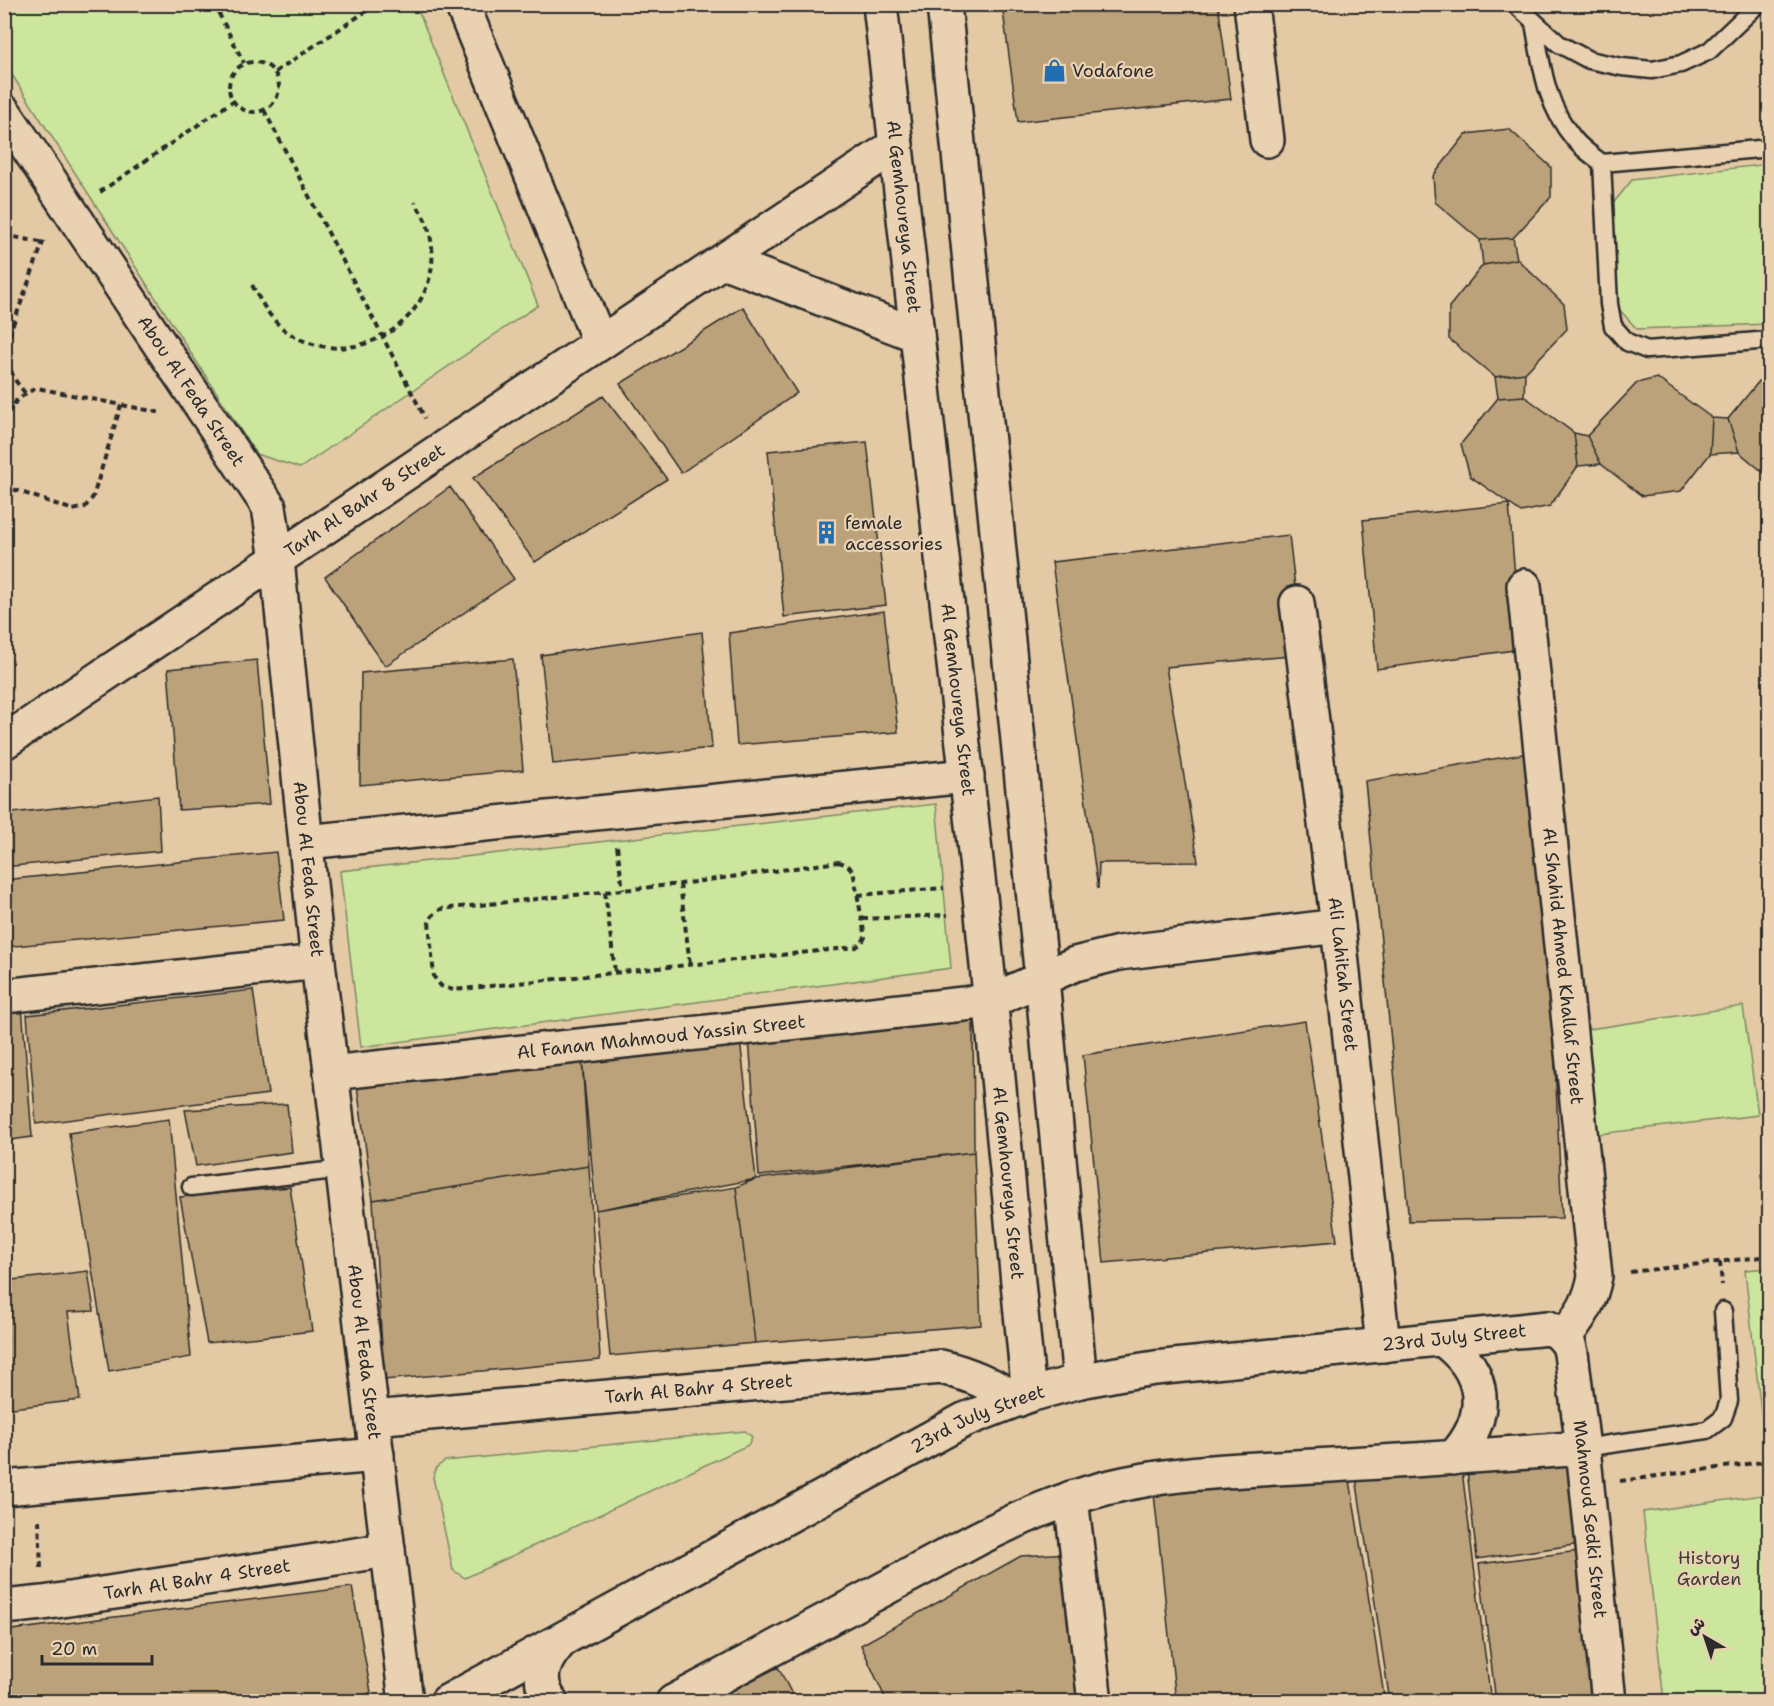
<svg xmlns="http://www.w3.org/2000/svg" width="1774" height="1706" viewBox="0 0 1774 1706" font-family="'Shantell Sans','Playpen Sans Arabic',sans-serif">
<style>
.green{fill:#cce69d;stroke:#7c8864;stroke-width:1.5}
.building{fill:#bca27a;stroke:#2b2b2b;stroke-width:1.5}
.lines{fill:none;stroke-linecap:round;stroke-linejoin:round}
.lane-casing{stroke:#2b2b2b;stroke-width:21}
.street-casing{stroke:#2b2b2b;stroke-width:38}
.secondary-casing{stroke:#2b2b2b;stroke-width:38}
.primary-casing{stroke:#2b2b2b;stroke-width:38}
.path{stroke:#2b2b2b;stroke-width:4;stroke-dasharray:6 4.5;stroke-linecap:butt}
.lane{stroke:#e9d1b1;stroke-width:16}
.street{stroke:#e9d1b1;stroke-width:33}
.secondary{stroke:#e9d1b1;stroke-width:33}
.primary{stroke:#e9d1b1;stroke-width:33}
.labels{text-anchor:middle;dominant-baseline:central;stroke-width:4.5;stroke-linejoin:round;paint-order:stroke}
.poi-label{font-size:18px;fill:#2b2b2b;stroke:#e9d1b1;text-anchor:start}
.street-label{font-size:18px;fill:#2b2b2b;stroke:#e9d1b1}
.park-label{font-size:18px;fill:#3b3e36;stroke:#e9d1b1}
</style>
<rect width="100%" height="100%" fill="#e3c9a4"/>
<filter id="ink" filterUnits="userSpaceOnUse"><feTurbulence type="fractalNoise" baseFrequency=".0167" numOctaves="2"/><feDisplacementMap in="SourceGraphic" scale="12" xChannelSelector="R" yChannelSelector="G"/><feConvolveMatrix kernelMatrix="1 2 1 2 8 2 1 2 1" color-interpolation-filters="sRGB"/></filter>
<g filter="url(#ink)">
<!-- green -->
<path class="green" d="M5 4 416 5 538 305 300 468 256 454 5 64Z
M1769 164V324L1637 329 1617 307 1611 206 1632 180Z
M936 804 951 968 361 1047 340 871Z
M1743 1006 1758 1115 1590 1135 1583 1030Z
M1769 1268 1770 1447 1765 1448 1745 1270Z
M745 1431 752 1437 748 1445 465 1578 453 1570 433 1477 437 1467 445 1461Z
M1769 1494V1701H1664L1643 1512Z"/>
<!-- building -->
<path class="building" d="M1002 4H1218L1231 99 1018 122Z
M1509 129 1551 167V197L1513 238 1480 240 1435 202 1433 176 1466 134Z
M1513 238 1517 259 1483 265 1480 240Z
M1517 259 1564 304 1567 329 1525 373 1495 377 1449 339V307L1483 265Z
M743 307 797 393 681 473 620 384Z
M1769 369H1770V478L1739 452 1728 419Z
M1525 373 1524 396 1498 398 1495 377Z
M1657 378 1712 418 1710 454 1681 491 1642 496 1601 464 1587 436 1637 383Z
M603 396 667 479 535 562 473 478Z
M1524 396 1574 433 1578 466 1550 506 1521 512 1470 476 1461 444 1498 398Z
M1712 418 1728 419 1739 452 1710 454Z
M1574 433 1587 436 1601 464 1578 466Z
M867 442 886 605 784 617 768 451Z
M450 487 514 579 385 666 325 577Z
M1509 504 1521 649 1377 669 1363 520Z
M1289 535 1303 655 1166 667 1198 862 1099 863 1098 889 1052 562Z
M884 611 898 732 737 745 729 633Z
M702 632 712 748 553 764 541 655Z
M513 659 523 770 360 785 361 673Z
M257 660 270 804 179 810 168 669Z
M1541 751 1562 1218 1409 1221 1365 781Z
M158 796 161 851 4 867V814Z
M276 852 284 920 4 947V880Z
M253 990 268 1094 36 1124 27 1015Z
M22 1006 32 1137 4 1141V1008Z
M973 1012 974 1152 759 1176 749 1038Z
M1305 1021 1337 1241 1104 1263 1083 1055Z
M740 1040 756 1179 596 1210 582 1059Z
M582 1059 589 1166 373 1200 357 1086Z
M287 1104 292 1152 196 1166 185 1110Z
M169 1119 191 1357 109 1371 69 1133Z
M974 1152 981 1325 755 1343 736 1187 756 1179Z
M589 1166 600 1360 384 1380 373 1200Z
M290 1187 312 1331 207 1343 180 1197Z
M736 1187 755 1343 610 1356 596 1210Z
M88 1271 94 1311 68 1312 80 1400 4 1409V1339H8L4 1320V1281Z
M1581 1454 1587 1543 1477 1559 1466 1461Z
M1461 1463 1491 1702H1390L1355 1471Z
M1348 1467 1385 1702H1176L1153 1484Z
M1587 1550 1606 1702H1496L1479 1564Z
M1068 1553 1080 1702H887L861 1645 1021 1556Z
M352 1587 371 1692 354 1702H4V1631Z
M778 1667 796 1702H710Z"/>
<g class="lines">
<defs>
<path id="lane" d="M1515 4 1559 44 1589 60 1622 67 1652 70 1681 64 1709 51 1758 4
M1534 23C1542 66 1545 104 1574 139 1582 149 1593 156 1602 163L1770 148
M1602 163 1609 304 1613 326 1627 342 1647 350 1770 340
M191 1187 343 1169
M1583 1448 1707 1430 1723 1418 1729 1401 1723 1311"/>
<g id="street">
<path d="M462 4 600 343"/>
<path d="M1251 4 1267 140"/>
<path id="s1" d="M4 112 269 507 277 560 318 962 406 1702"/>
<path id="s2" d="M1524 586 1595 1276C1590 1304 1580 1316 1564 1338L1569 1345 1571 1353 1583 1448 1609 1702"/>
<path id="s3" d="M1297 603 1338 926 1383 1345"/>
<path d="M306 842 967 776"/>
<path d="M4 996 318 962"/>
<path id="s4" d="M331 1073 991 1001 1075 964 1119 953 1338 926"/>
<path id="s5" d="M373 1418 941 1367C970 1374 991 1384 1017 1400"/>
<path d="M4 1488 377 1455"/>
</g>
<g id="secondary">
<path id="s6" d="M880 4 982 914 1029 1395"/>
<path d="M944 4 1042 979 1080 1381"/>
<path d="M723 261 917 335"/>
<path id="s7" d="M4 742 896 145"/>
<path d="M1071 1498 1095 1702"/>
<path id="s8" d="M4 1607 43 1603 388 1550"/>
</g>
<g id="primary">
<path d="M1442 1339C1488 1372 1491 1417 1453 1458"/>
<path id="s9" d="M447 1702 964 1420 1029 1395 1080 1381 1117 1374 1155 1368 1548 1328 1558 1332 1564 1338"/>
<path d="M551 1702C534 1678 544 1659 562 1640"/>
<path d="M673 1702 979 1538C1020 1518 1062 1499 1106 1488 1174 1471 1245 1470 1314 1466 1404 1461 1494 1455 1583 1448"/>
</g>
</defs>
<!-- lane casing -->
<use href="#lane" class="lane-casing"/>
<!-- street casing -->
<use href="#street" class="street-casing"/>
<!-- secondary casing -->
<use href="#secondary" class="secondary-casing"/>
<!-- primary casing -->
<use href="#primary" class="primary-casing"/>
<!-- path -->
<path class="path" d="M214 4 244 63
M229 87a25 25 0 1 1 50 0a25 25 0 1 1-50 0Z
M275 72 377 4
M264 110 425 418
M100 192 233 101
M4 235 45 243
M252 285C262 304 273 324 292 335 362 376 451 311 429 231 427 221 420 211 415 202
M25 393 15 380 8 364 7 347 11 330 45 237
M4 398 15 401
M4 423C10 405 20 395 37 388L162 413
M4 486 73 510 85 507 93 497 121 405
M617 846 623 890
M838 862C847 864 852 867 854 876L865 937 862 943 856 947 453 990 441 986 434 977 429 922 432 916 441 909 680 884Z
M680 884 690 964
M605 892 615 972
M858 895 944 888
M862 919 948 915
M1720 1262 1722 1285
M1630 1272 1770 1256
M1620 1481 1770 1461
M39 1520 41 1569"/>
<!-- lane -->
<use href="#lane" class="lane"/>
<!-- street -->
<use href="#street" class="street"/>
<!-- secondary -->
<use href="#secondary" class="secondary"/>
<!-- primary -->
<use href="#primary" class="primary"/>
</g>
</g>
<!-- icons -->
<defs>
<symbol id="shop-bare" viewBox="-9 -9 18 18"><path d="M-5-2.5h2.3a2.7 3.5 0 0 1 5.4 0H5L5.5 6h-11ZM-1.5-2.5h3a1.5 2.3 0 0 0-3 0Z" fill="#1f6fb2" stroke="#e9d1b1" stroke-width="2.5" paint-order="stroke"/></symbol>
<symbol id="building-bare" viewBox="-9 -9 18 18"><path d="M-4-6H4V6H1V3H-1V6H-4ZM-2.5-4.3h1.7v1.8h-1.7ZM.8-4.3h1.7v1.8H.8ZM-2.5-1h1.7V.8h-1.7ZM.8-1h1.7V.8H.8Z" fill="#1f6fb2" stroke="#e9d1b1" stroke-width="2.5" paint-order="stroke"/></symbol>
</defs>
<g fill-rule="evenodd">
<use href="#shop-bare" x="1038" y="54" width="33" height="33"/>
<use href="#building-bare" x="810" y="516" width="33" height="33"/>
</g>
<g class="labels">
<!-- poi labels -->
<g class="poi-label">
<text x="1072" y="71">Vodafone</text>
<text x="845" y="523">female<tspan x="845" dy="21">accessories</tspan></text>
</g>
<!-- street labels -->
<g class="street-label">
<text stroke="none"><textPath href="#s6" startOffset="214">Al Gemhoureya Street</textPath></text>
<text stroke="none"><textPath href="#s1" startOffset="336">Abou Al Feda Street</textPath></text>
<text stroke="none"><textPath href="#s7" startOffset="434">Tarh Al Bahr 8 Street</textPath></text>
<text stroke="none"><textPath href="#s6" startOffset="700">Al Gemhoureya Street</textPath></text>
<text stroke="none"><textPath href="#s1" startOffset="840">Abou Al Feda Street</textPath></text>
<text stroke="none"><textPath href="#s2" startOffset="382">Al Shahid Ahmed Khallaf Street</textPath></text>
<text stroke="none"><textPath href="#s3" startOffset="374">Ali Lahitah Street</textPath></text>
<text stroke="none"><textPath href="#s4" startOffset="332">Al Fanan Mahmoud Yassin Street</textPath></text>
<text stroke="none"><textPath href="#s6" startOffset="1186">Al Gemhoureya Street</textPath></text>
<text stroke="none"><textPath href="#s9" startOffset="1088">23rd July Street</textPath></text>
<text stroke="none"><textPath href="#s1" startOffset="1326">Abou Al Feda Street</textPath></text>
<text stroke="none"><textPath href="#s5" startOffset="327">Tarh Al Bahr 4 Street</textPath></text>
<text stroke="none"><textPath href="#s9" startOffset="602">23rd July Street</textPath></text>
<text stroke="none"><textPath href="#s2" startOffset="948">Mahmoud Sedki Street</textPath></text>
<text stroke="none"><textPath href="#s8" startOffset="195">Tarh Al Bahr 4 Street</textPath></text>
</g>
<!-- park labels -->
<g class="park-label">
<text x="1709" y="1558">History<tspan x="1709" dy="21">Garden</tspan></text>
</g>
</g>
<!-- margin -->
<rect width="1774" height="1706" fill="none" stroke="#e9d1b1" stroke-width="24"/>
<rect x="12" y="12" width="1750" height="1682" fill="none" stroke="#2b2b2b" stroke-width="2" filter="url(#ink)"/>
<!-- north arrow -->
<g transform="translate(1705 1637) rotate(321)" stroke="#e9d1b1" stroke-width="4.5" paint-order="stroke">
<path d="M0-4.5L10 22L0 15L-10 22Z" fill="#2b2b2b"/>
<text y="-9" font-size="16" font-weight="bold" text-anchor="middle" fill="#2b2b2b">ش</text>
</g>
<!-- scale -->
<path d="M42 1655v9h110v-9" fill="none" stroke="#2b2b2b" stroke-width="3"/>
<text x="51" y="1655" font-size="18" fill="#2b2b2b" stroke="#e9d1b1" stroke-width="4.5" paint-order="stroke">20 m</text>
</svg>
